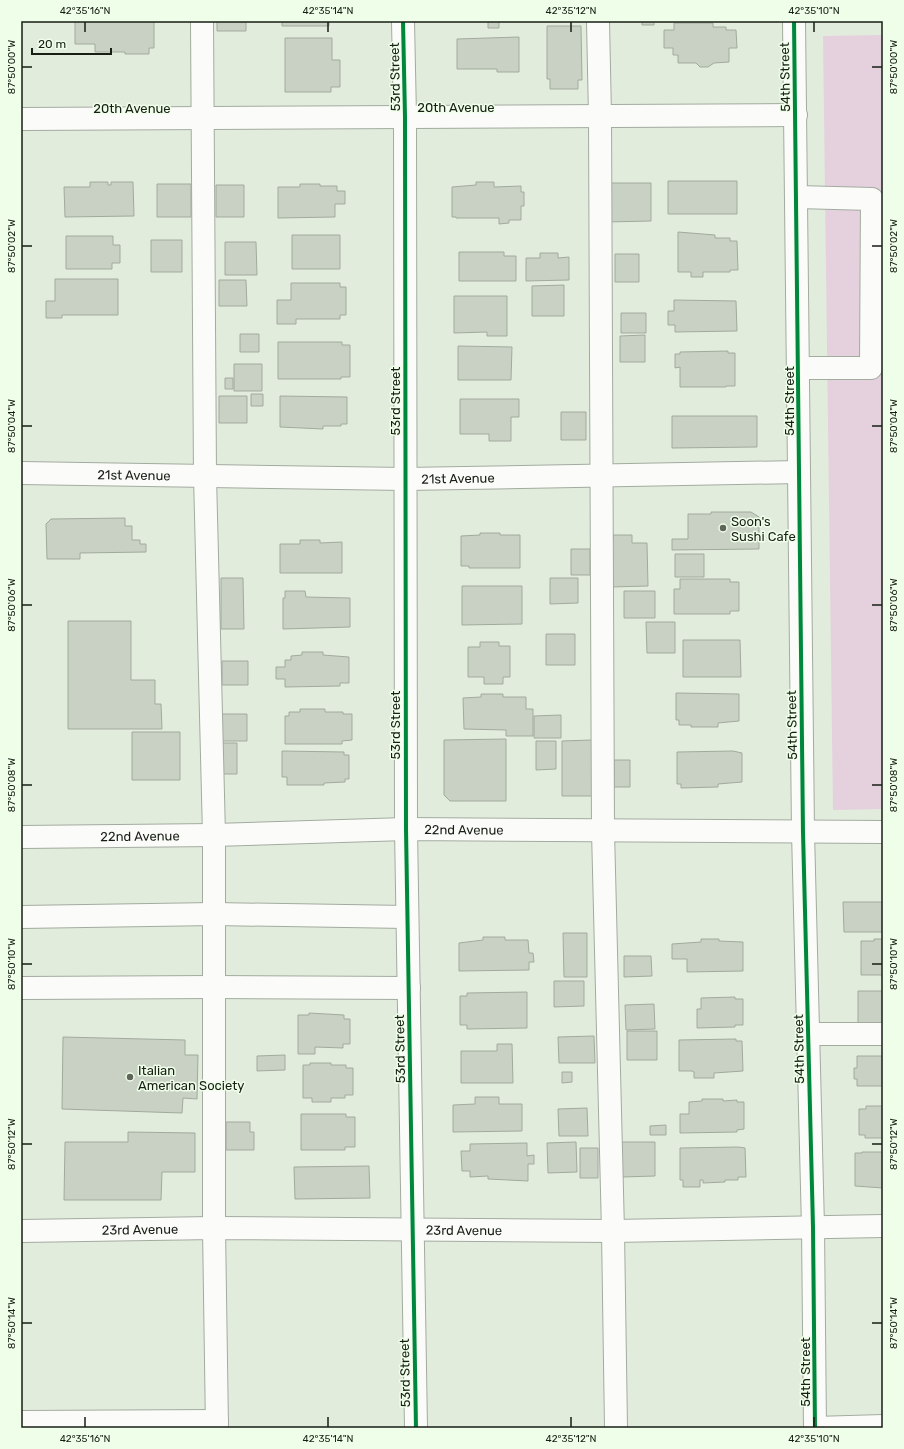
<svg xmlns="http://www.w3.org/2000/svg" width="904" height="1449" viewBox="0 0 904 1449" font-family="Rubik,sans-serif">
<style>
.green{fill:#e5d0de}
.building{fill:#c9d1c5;stroke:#a2aa9e}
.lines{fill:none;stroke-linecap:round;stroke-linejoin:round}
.minor-casing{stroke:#a3ab9f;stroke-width:24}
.minor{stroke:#fbfcfa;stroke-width:22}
.cycleway-casing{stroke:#effee9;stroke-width:6}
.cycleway{stroke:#00873e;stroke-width:4}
.ticks{fill:none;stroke:#171e14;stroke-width:1.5}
.poi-dot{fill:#5e665a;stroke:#effee9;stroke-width:1.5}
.labels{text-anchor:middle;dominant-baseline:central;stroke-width:3;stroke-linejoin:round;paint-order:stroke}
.street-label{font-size:13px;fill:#171e14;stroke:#effee9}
.poi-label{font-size:13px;fill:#171e14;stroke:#effee9;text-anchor:start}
.neatline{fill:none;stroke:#171e14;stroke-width:1.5}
.ticks-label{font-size:10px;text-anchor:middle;fill:#171e14}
</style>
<rect width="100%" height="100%" fill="#e2ecdd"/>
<!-- green -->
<path class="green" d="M883 35V809L833 810 823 36Z"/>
<!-- building -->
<path class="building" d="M75 21H154V48H149V54H125V52H95V44H75Z
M217 21H246V31H217Z
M282 21H329V26H282Z
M488 21H499V28H488Z
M642 21H654V25H642Z
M674 23H713V27H726V30H736L737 48H729V62L714 63 708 67H700L696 63H678V55H673V48H664V30H674Z
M547 26H581L582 80H578V89H550V79H547Z
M519 37V72H497V69H457V39Z
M285 38H332V60H340V87H331V92H285Z
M668 181H737V214H668Z
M90 182H108V185H111V182H133L134 216 65 217 64 187H90Z
M476 182H494V187L521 186V192H524V206H521V220H509V223L499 224V218H456V217H452V187L476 185Z
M606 183H651V221L606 222Z
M157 184H191V217H157Z
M300 184H320V186H337V191H345V204H335V217L278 218V187H300Z
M216 185H244V217H216Z
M678 232 715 235V238H730V241H737L738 270H730V272H703V277H691V272H678Z
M292 235H340V269H292Z
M66 236H113V245H120V263H112V269H66Z
M151 240H182V272H151Z
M225 242H256L257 275H225Z
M459 252H504V256H516V281H459Z
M540 253H558V258L569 257V280L526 281V258H540Z
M615 254H639V282H615Z
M55 279H118V315H62V318H46V301H55Z
M219 280H246L247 306H219Z
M291 283H340V287H346V315H340V319H296V324H277V300H291Z
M564 285V316H532V286Z
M454 296H507V336H487V332L454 333Z
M674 300 736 301 737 331 675 332V325H668V311H674Z
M621 313H646V333H621Z
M240 334H259V352H240Z
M645 335V362H620V336Z
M278 342H342V345H350V377H341V379H278Z
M458 346 512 347 511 380H458Z
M728 351V353H735V386H726V387H680V367L675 368V354H680V352Z
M234 364H262V391H234Z
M225 378H233V389H225Z
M251 394H263V406H251Z
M219 396H247V423H219Z
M280 396 347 397V424H341V426H323V429L280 427Z
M460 399H519V417H511V441H489V434H460Z
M561 412H586V440H561Z
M672 416H757V447L672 448Z
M711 512H751L759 517V549L672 550V539H688V514H711Z
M125 518V526H132V540H140V544H146V552L80 553V559H47L46 524 51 519Z
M480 533H500V535H520V568H469V566H461V536L480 535Z
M613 535H632V543H647L648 586 610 587V542H613Z
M300 540H320V543L342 542V573H280V544H300Z
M571 549H590V575H571Z
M675 554H704V577H675Z
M221 578H243L244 629H221Z
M550 578H578V603L550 604Z
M680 579H730V582H739V611H730V614H674V589H680Z
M462 586H522V624L462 625Z
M285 591H305L306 597 350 598V627L283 629V598H285Z
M624 591H655V618H624Z
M68 621H131V680H155V704H161L162 729H68Z
M646 622H675V653H647Z
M546 634H575V665H546Z
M683 640H740L741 677H683Z
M480 642H499V646H510V677H503V684H484V677H468V647H480Z
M302 652H323V655L349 657V683H340V686L285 687V679H276V667H285V660H291V656L302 655Z
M222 661H248V685H222Z
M676 693 739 694V721L718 723V727H691V725H679V720H676Z
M481 694H503V697H526V709H533V736H506V730L464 729 463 698 481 697Z
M300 709H325V712H343V714H352V740L342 741V744H285V716H289V712H300Z
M220 714H247V741H220Z
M561 715V738H534V716Z
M132 732H180V780H132Z
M506 739V801H450L444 795V740Z
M592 740V796H562V741Z
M536 741H556V769L536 770Z
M218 743H237V774H218Z
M282 751 344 752V755H349V779H345V782L324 783V785H287V777H282Z
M733 751 742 753V782L718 784V787L681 788V784H677V752Z
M614 760H630V787H614Z
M843 902H883V932H844Z
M563 933H587V977H564Z
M483 937H505V940H528L529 953H533L534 962H529V970L459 971V943L483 940Z
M701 939H719V941L743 942V971L687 972V959H672V944L701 942Z
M874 939H883V979H882V975H861V941H874Z
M624 956H651L652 976 624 977Z
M554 981H584V1006L554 1007Z
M858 991H883V1028H858Z
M527 992V1028L467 1029V1025H460V996H467V993Z
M735 997V999H743V1025H735V1027L697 1028V1009H701V998Z
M654 1004 655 1029 626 1030 625 1005Z
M309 1013 344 1015V1019H350V1044H343V1048L315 1047V1054H298V1015H309Z
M627 1031H657V1060H627Z
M594 1036 595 1063H559L558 1037Z
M63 1037 185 1040V1055H198L197 1099 183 1098 182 1113 62 1109Z
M736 1039V1041H742L743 1071 714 1073V1078H694V1072L692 1071H679V1040Z
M497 1044H512L513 1083H461V1051H497Z
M285 1055V1070L257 1071V1056Z
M857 1056H883V1086H857V1079H854V1068H857Z
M310 1063H331V1065H346V1068H353V1095H345V1098H331V1102H312V1098H303V1065H310Z
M562 1072H572V1082L562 1083Z
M475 1097H499V1104H522V1131L453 1132V1105L475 1104Z
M702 1099H723V1101L737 1100V1102H744V1129L737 1130V1132L680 1133V1114H689V1102L702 1101Z
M866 1106H883V1138H865V1135H859V1109H866Z
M587 1108 588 1136H559L558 1109Z
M301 1114H346V1117H355V1147H345V1150H301Z
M226 1122H250V1132H254V1150H226Z
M666 1125V1135H650V1126Z
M128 1132 195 1133V1172H162L161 1200H64L65 1142H128Z
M576 1142 577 1172 548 1173 547 1143Z
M621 1142H655V1176L622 1177Z
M527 1143V1156L534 1155V1164H528V1181L488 1179V1176L470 1177V1171H462L461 1151H470V1144Z
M738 1147 745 1148 746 1177H738V1180H725V1182L703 1183V1180H700V1187H683V1180H680V1148Z
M580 1148H598V1178H580Z
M862 1152H883V1188L855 1186V1153H862Z
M369 1166 370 1198 295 1199 294 1167Z"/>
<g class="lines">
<defs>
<g id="minor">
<path d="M202 21 205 476 214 835V1228L217 1428"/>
<path d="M403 21 405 117 406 829 416 1428"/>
<path d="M598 21 600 116 603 831 613 1231 616 1428"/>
<path d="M794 21 803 832 813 1227 815 1428"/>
<path d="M21 119 796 115"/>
<path d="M797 197 872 199 871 368H798"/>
<path id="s1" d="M21 473 405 479 799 472"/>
<path id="s2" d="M21 837 214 835 406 829 883 832"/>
<path d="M21 917 214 914 407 917"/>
<path d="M21 988 214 987 409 988"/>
<path d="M808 1034H883"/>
<path id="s3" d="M21 1231 214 1228 613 1231 883 1226"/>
<path d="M21 1422 217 1421"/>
<path d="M815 1428 883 1426"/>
</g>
</defs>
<!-- minor casing -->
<use href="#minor" class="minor-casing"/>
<!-- minor -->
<use href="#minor" class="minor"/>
<defs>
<path id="cycleway" d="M403 21 405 117 406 829 416 1428
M794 21 803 832 813 1227 815 1428"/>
</defs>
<!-- cycleway casing -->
<use href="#cycleway" class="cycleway-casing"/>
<!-- cycleway -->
<use href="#cycleway" class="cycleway"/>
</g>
<!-- ticks -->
<path class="ticks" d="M85 22V32M328 22V32M571 22V32M814 22V32M22 67H32M872 67H882M22 246H32M872 246H882M22 426H32M872 426H882M22 605H32M872 605H882M22 785H32M872 785H882M22 964H32M872 964H882M22 1144H32M872 1144H882M22 1323H32M872 1323H882M85 1417V1427M328 1417V1427M571 1417V1427M814 1417V1427"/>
<!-- markers -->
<g class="poi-dot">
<circle cx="723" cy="528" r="4"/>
<circle cx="130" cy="1077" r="4"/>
</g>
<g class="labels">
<!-- street labels -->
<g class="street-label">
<text transform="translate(395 77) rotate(-91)">53rd Street</text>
<text transform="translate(785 77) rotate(-91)">54th Street</text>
<text x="456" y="107">20th Avenue</text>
<text x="132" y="108">20th Avenue</text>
<text transform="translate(395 401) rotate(-90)">53rd Street</text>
<text transform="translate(789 401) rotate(-90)">54th Street</text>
<text stroke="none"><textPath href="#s1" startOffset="113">21st Avenue</textPath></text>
<text stroke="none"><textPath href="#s1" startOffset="437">21st Avenue</textPath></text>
<text transform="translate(395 725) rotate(-90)">53rd Street</text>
<text transform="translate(792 725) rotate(-91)">54th Street</text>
<text stroke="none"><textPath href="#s2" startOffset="443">22nd Avenue</textPath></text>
<text stroke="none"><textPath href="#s2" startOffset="119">22nd Avenue</textPath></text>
<text transform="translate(400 1049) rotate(-91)">53rd Street</text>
<text transform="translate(799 1049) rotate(-91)">54th Street</text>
<text stroke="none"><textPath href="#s3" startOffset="119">23rd Avenue</textPath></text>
<text stroke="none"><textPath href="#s3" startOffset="443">23rd Avenue</textPath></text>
<text transform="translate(805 1372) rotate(-90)">54th Street</text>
<text transform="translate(405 1373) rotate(-91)">53rd Street</text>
</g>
<!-- poi labels -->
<g class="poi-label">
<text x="731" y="521">Soon's<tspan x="731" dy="15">Sushi Cafe</tspan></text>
<text x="138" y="1070">Italian<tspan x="138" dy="15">American Society</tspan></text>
</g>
</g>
<!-- border -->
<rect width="904" height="1449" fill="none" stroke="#effee9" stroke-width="44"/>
<!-- scale -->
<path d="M32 48v6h79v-6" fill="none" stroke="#171e14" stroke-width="2"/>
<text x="38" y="48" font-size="12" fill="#171e14" stroke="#effee9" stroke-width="3" paint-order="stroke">20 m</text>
<rect x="22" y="22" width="860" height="1405" class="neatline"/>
<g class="ticks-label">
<text x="85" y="14">42°35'16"N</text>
<text x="328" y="14">42°35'14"N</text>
<text x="571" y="14">42°35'12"N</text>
<text x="814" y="14">42°35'10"N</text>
<text transform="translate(893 67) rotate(-90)" y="4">87°50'00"W</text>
<text transform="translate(11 67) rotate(-90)" y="4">87°50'00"W</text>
<text transform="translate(893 246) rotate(-90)" y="4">87°50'02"W</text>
<text transform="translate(11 246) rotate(-90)" y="4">87°50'02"W</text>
<text transform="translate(893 426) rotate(-90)" y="4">87°50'04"W</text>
<text transform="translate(11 426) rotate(-90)" y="4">87°50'04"W</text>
<text transform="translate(893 605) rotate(-90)" y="4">87°50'06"W</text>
<text transform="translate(11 605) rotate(-90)" y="4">87°50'06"W</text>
<text transform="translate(893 785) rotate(-90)" y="4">87°50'08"W</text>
<text transform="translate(11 785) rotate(-90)" y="4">87°50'08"W</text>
<text transform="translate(893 964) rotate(-90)" y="4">87°50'10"W</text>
<text transform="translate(11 964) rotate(-90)" y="4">87°50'10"W</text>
<text transform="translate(893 1144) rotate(-90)" y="4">87°50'12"W</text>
<text transform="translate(11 1144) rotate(-90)" y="4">87°50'12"W</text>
<text transform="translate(893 1323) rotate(-90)" y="4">87°50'14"W</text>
<text transform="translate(11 1323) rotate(-90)" y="4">87°50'14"W</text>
<text x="85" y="1442">42°35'16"N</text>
<text x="328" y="1442">42°35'14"N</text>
<text x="571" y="1442">42°35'12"N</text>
<text x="814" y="1442">42°35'10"N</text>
</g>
</svg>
